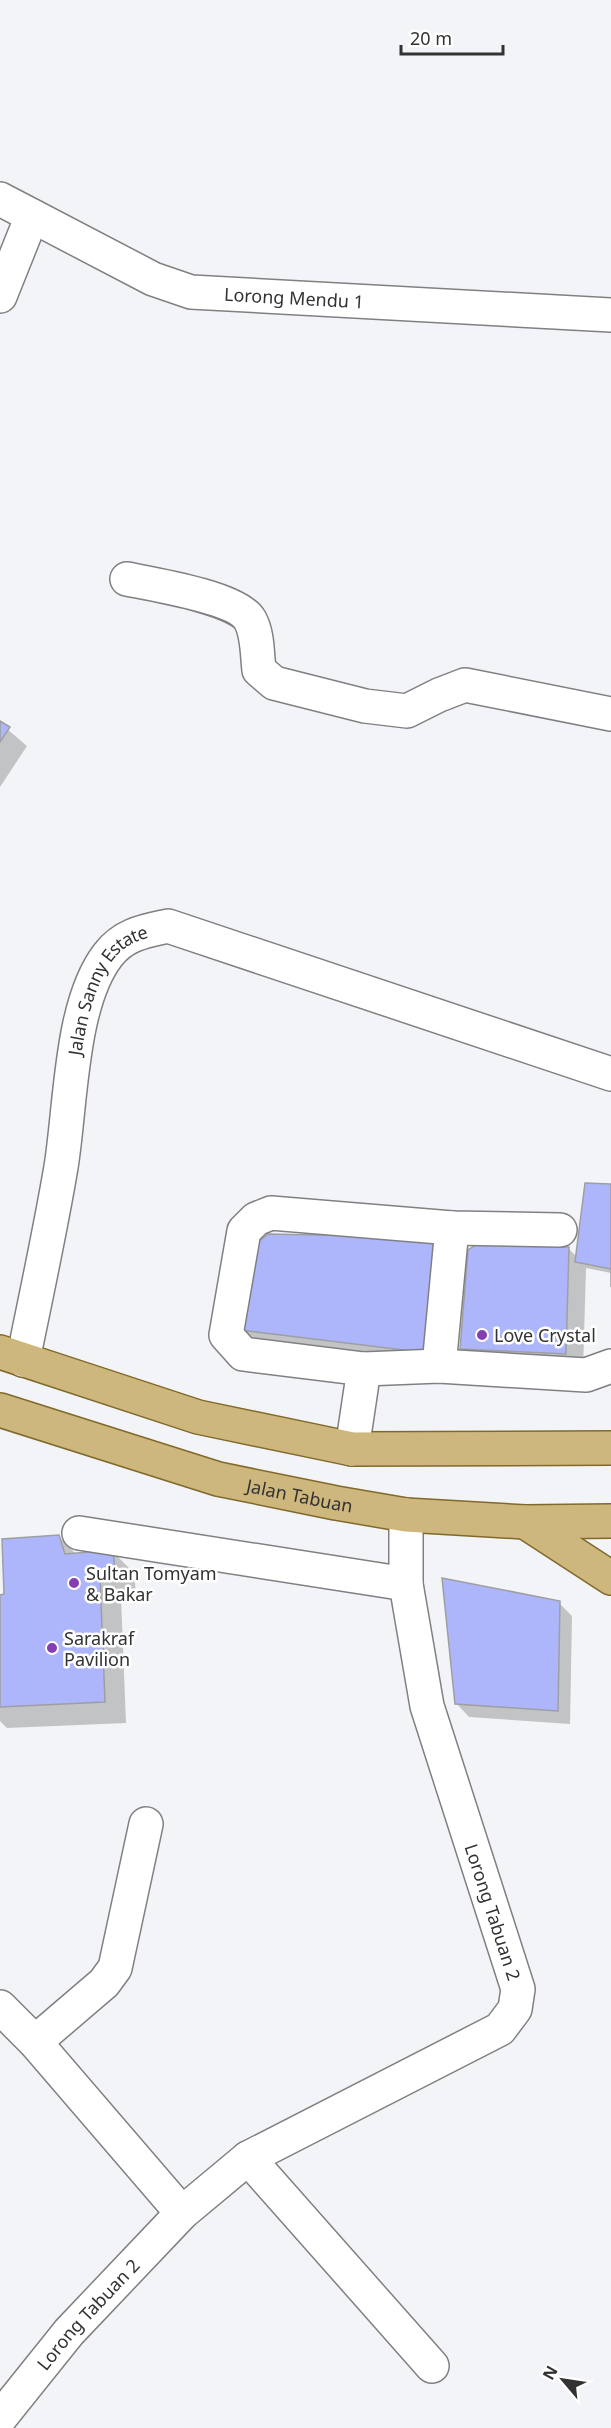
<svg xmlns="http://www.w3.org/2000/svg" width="611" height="2428" viewBox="0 0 611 2428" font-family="'Noto Sans',sans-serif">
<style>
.shadow{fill:#0003}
.building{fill:#adb6fa;stroke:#9e9fa2;stroke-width:1.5}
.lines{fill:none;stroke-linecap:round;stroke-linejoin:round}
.minor-casing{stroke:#808083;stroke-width:36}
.major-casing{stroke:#81692b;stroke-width:36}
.minor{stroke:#fff;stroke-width:33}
.major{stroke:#cdb77d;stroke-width:33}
.poi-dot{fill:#853fb2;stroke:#fff;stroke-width:2}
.labels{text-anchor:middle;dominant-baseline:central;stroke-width:5;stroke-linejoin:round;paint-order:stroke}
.street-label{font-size:18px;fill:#323233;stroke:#fff}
.poi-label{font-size:18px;fill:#323233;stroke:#fff;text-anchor:start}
</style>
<rect width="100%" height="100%" fill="#f3f4f7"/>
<!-- shadow -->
<path class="shadow" d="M0 723 27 746 0 787Z
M611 1186V1273L586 1268 583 1372 480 1366 462 1348 568 1248 577 1257Z
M269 1235 449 1374 263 1351 242 1329Z
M59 1537 76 1554 112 1551 134 1573 136 1593 121 1598 126 1723 7 1728 0 1721V1596H6Z
M559 1603 572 1616 570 1724 469 1717 456 1703Z"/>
<!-- building -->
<path class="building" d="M0 721 10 727 0 742Z
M585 1183 611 1184V1287V1269L575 1262Z
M268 1234 416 1237 434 1243 428 1353 240 1330 252 1247Z
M480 1242 569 1247 566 1354 460 1349 468 1250Z
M59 1535 65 1554 113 1550 115 1571 100 1577 105 1702 0 1707V1595L4 1594 2 1539Z
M442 1578 560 1601 558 1711 455 1704Z"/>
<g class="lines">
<defs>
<g id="minor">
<path id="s1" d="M0 199 153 279 191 292 611 315"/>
<path d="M0 296 32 216"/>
<path d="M127 579C152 584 238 598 250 620 258 634 257 654 259 670L274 683 365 706 407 711 439 695 465 685 611 714"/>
<path d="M560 1230 452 1228 271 1213 256 1219 244 1231 226 1335 243 1354 364 1369 439 1366 586 1375 611 1366"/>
<path id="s2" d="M23 1360C36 1296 50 1232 61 1167 71 1106 70 1004 108 955 124 934 145 931 168 926L611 1074"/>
<path d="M439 1366 452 1228"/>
<path d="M352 1449 364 1369"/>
<path d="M79 1533 406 1584"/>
<path d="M0 2007 35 2042 182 2213 248 2158 500 2029 515 2009 518 1989 427 1706 406 1584V1515"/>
<path d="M35 2042 104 1983 115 1968 146 1824"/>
<path d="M248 2158 432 2366"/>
<path id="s3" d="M0 2418 69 2332 182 2213"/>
</g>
<g id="major">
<path d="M0 1352 198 1417 352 1449 611 1448"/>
<path id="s4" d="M0 1410 218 1479 336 1503 406 1515 525 1522 611 1521"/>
<path d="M525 1522 611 1578"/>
</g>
</defs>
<!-- minor casing -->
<use href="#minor" class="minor-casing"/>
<!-- major casing -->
<use href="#major" class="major-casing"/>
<!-- minor -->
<use href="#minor" class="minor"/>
<!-- major -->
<use href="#major" class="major"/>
</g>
<!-- markers -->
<g class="poi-dot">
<circle cx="482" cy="1335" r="6"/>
<circle cx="74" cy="1583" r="6"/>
<circle cx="52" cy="1648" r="6"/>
</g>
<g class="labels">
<!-- street labels -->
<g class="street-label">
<text stroke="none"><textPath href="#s1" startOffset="316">Lorong Mendu 1</textPath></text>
<text stroke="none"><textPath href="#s2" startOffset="386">Jalan Sanny Estate</textPath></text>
<text stroke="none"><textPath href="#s4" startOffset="312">Jalan Tabuan</textPath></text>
<text transform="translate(493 1912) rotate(72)">Lorong Tabuan 2</text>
<text stroke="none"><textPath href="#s3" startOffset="136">Lorong Tabuan 2</textPath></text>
</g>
<!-- poi labels -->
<g class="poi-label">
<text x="494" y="1335">Love Crystal</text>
<text x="86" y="1573">Sultan Tomyam<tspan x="86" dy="21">&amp; Bakar</tspan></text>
<text x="64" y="1638">Sarakraf<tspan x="64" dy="21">Pavilion</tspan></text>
</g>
</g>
<!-- north arrow -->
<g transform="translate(563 2380) rotate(299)" stroke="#ffffff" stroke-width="4.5" paint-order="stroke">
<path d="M0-4.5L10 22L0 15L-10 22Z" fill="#323233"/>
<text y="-9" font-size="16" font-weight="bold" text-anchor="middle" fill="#323233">N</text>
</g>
<!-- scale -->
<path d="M401 45v9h102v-9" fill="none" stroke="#323233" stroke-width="3"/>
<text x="410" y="45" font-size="18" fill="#323233" stroke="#ffffff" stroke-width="4.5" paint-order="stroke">20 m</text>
</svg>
